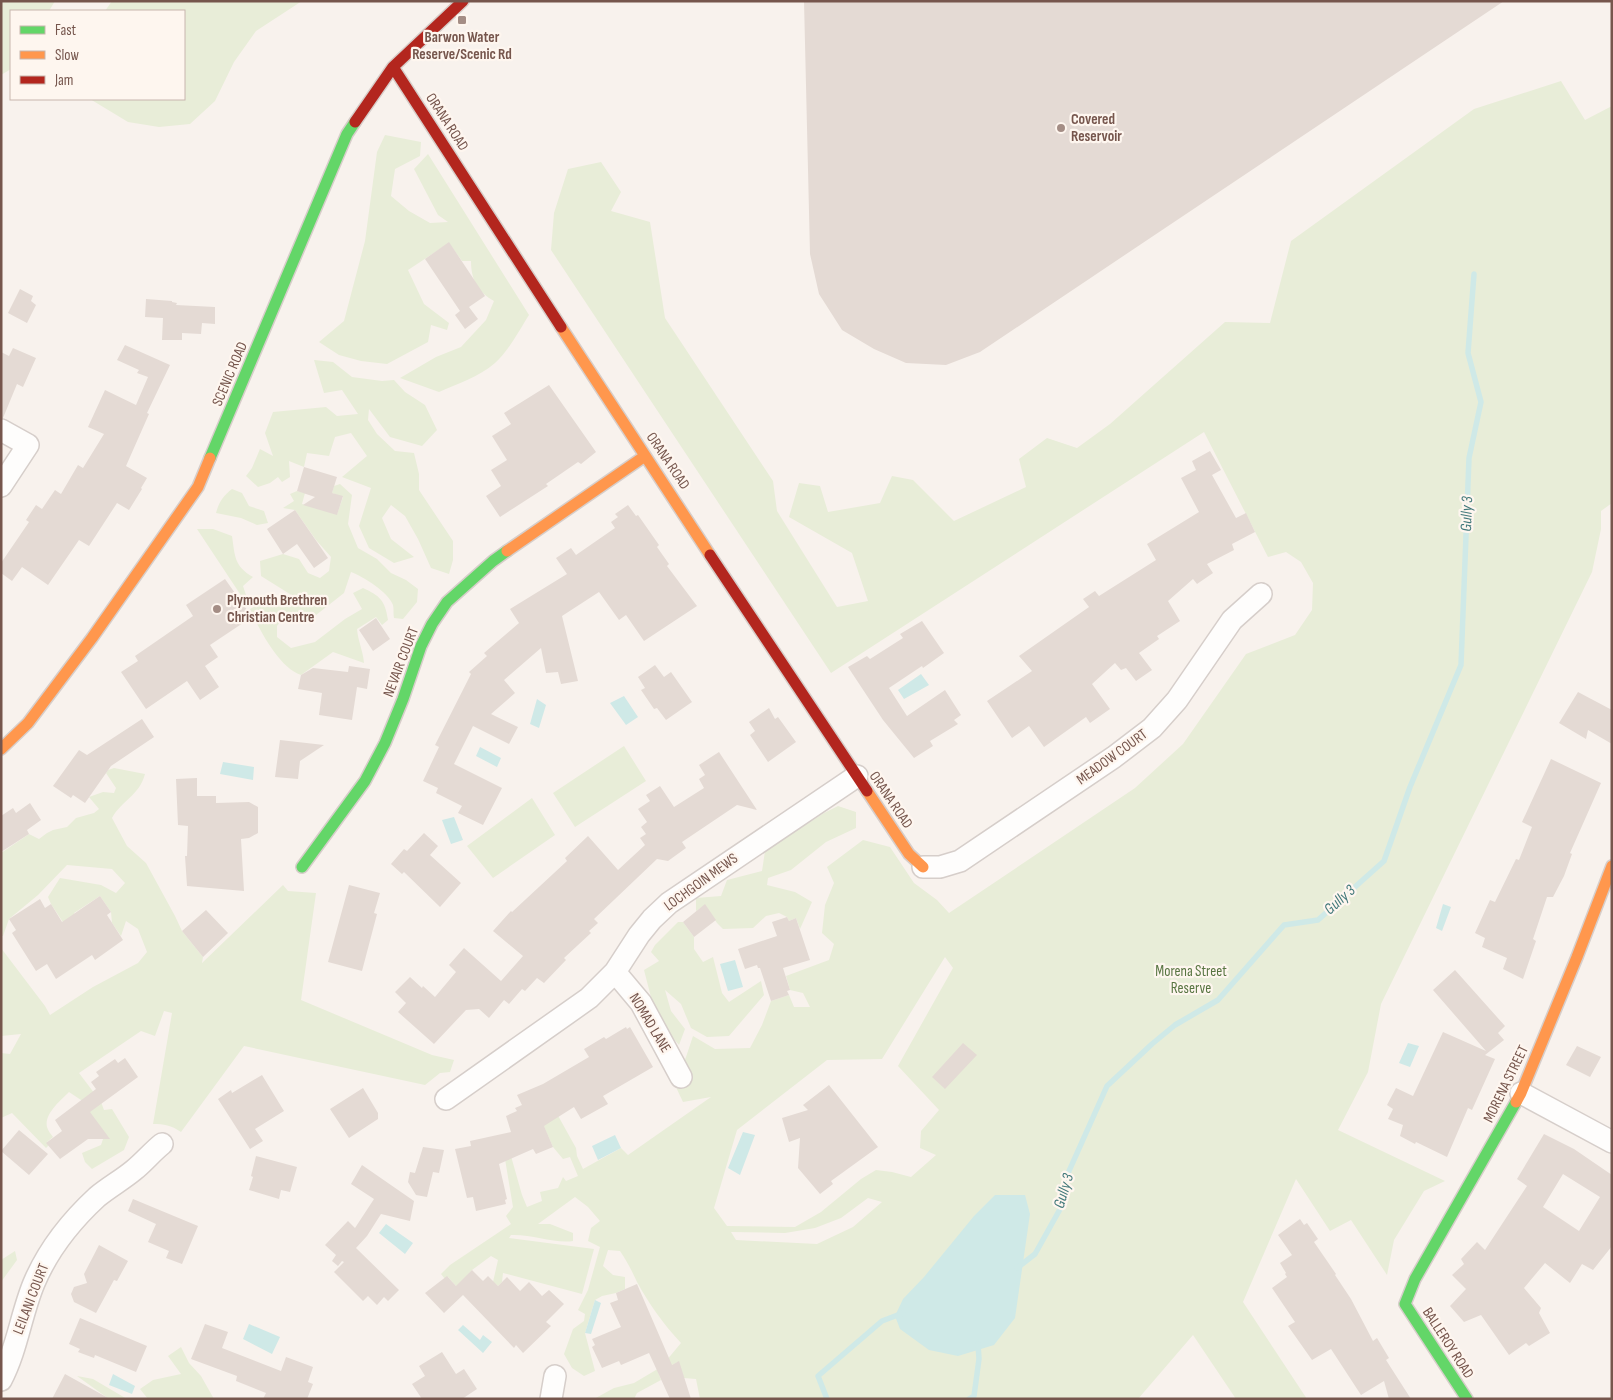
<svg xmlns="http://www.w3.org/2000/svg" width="1613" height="1400" viewBox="0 0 1613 1400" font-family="'Sofia Sans Condensed',sans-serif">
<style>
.green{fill:#e8edd8;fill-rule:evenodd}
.water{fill:#cfe9e7}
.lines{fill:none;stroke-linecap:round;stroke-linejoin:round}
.stream{stroke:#cfe9e7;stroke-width:5.5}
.building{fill:#e4dad4;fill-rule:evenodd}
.street-casing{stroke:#d6ceca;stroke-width:24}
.fast-casing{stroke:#d7ceca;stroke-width:14}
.slow-casing{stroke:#d7ceca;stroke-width:14}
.jam-casing{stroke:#d7ceca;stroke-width:14}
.street{stroke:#fefdfc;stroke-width:21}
.fast{stroke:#63d668;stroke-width:11}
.slow{stroke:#ff974d;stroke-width:11}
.jam{stroke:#b3261e;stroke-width:11}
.poi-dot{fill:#a48d85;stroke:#fef6ef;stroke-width:2}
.labels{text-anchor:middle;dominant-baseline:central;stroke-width:4.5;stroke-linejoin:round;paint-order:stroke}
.poi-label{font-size:15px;font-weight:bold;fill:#76564d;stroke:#fef6ef;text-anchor:start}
.street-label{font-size:15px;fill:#76564d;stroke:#fef6ef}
.park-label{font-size:15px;fill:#587542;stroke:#fef6ef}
.water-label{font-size:16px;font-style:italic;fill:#41787a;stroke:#fef6ef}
</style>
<rect width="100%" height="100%" fill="#f8f2ed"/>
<!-- green -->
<path class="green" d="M1 1H55L49 11H11V69L1 75Z
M112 1H302L256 31 234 62 215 101 190 124 159 127 128 122 90 99H184V11H105Z
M1561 81 1585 120 1612 106V503L1601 511V529L1592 572 1381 1004 1368 1072 1338 1130 1445 1181 1424 1191 1394 1240 1387 1275 1351 1220 1330 1231 1296 1179 1243 1302 1307 1399H1236L1193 1335 1138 1399H700L696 1379 684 1378 678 1362 658 1372 661 1380 637 1393 634 1399H594L614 1388 634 1383 661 1367 681 1343C664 1325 649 1304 637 1282 632 1271 627 1261 620 1251L608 1250 603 1266 613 1275 625 1277V1289L616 1293 602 1296 595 1300 585 1333 595 1371 584 1376 572 1368 564 1354 573 1329 584 1321 585 1314 578 1310 588 1290 600 1247 588 1241 591 1228 600 1221 588 1207 575 1197 538 1224H550L573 1233V1241C555 1244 532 1234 511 1235L509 1238 594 1249 582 1294 503 1273 502 1282 498 1286 493 1282 498 1260 491 1256 472 1270 457 1287 448 1277 445 1279 441 1274 450 1265 511 1224 506 1216 513 1207 505 1159 509 1149 522 1195 527 1207 542 1201 540 1192 558 1188 563 1177 566 1181 578 1176 570 1157 563 1159 553 1147 541 1120 556 1112 576 1148 577 1156 583 1169 621 1148 628 1155 711 1097 683 1102 674 1083 686 1057 693 1036 715 1049 750 1048 762 1025 771 1001 789 995 794 1007H810L803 993 790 990 786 976 829 960 834 944 822 933 825 905 834 883 827 867 863 840 890 847 914 883 937 900 949 913 1135 788 1183 744 1246 654 1295 635 1312 610 1313 583 1301 562 1286 552 1268 557 1204 432 831 673 551 250 554 213 568 169 601 162 621 192 611 211 650 222 665 318 773 481 777 511 837 607 868 601 852 553 789 517 799 483 820 486 828 512 880 503 892 476 913 480 954 521 1026 487 1019 459 1047 438 1077 448 1110 424 1225 322 1270 323 1291 241 1474 109ZM945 957 953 968 898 1066 939 1110 921 1131 920 1148 936 1155 911 1177 892 1172 876 1170 861 1179 821 1212 795 1227 727 1226 714 1208 737 1130 827 1060 882 1059ZM868 1198 882 1202 853 1227 817 1244 736 1240 731 1232 785 1233 815 1228 841 1218Z
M385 135 421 142 420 156 395 169 391 196 409 211 430 223 448 222 438 215 414 169 428 154 529 315C520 329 508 352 495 363 479 377 457 384 439 392L400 378 436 357 461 347 486 320 494 301C478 292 471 280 471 261H462L449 243 408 270 424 304 449 323 447 330 431 325 428 342 387 364 361 361 339 355 319 342 344 321 365 241 377 152Z
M314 360 333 362 352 377 382 381 394 380 405 392 425 405 437 430 422 446 390 437 369 409 368 420 377 434 395 451 414 453 419 474V490L453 541V560L449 574 431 568 418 539 405 516 391 505 382 518 391 539 414 557 394 563 369 548 359 526 371 488 342 477 367 456 351 433 335 437 329 456 307 453 304 467 289 461 290 477 282 482 278 477 270 483 258 487 246 476 252 468 260 449 273 456 265 433 273 412 326 407 337 416 358 414 342 390 324 393Z
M340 484 352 495 348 524 358 548 377 559 391 573 406 580 418 589 417 602 403 619 394 618C393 614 394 609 393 605 388 592 364 577 351 572L344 593 311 619 287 613 277 626V637L291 648 315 642 345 619 362 609 353 593 363 588C380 596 385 600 388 620L382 625 376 617 357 629C358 641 363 651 364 663L333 652 301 675C279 668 259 629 250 609L264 601 293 596 261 576 260 561 283 554 299 559 308 573 320 578 329 571 331 557 316 540 295 510 283 508 294 501 290 494 297 491 305 493 302 504 337 514 343 497 332 493 334 486Z
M232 489 242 493 249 506 264 511 268 523 257 525 241 518 216 513C219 502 223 496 232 489Z
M197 529H213L232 536C235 556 234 566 253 577L243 586 246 595V603Z
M624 746 646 781 575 827 553 793Z
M114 768 145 774C139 796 122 800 112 818L127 846 146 863 175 916 182 931 203 957 202 963 283 885 288 891 316 893 301 1000 432 1055 454 1060 450 1072 440 1073 425 1085 244 1046 181 1132C171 1125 164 1124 153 1124L172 1013 164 1011 155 1036 141 1031 79 1073 101 1102 104 1110 112 1109 129 1137 124 1150 92 1169 85 1162 82 1153 101 1145 104 1136 81 1100 69 1092C61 1100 44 1114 47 1127 48 1131 51 1134 53 1137L47 1142 49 1145 46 1148 12 1113 1 1118V1053L10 1054 21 1034 1 1036V948L45 1006 50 1015 93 987 138 963 147 952 138 929 126 921 121 936 112 923 111 912 100 896 74 913 85 930 72 936 51 904 48 897 60 878 101 885 116 893 125 883 112 869 67 865 38 895 9 919 3 936H1V853L29 834 39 839 47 833 53 830 67 827 76 818 94 813 99 809 89 797 103 792 114 793 116 788 106 773 108 770Z
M532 798 555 835 493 878 467 846Z
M838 806 856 812V828L826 842 791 870 768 878 767 885 795 892 812 902 800 929 796 918 789 921 787 917 779 913 766 916 753 928 723 929 717 923 705 905 696 911V898L721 896 727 880 762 871 765 851 824 813Z
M678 922H683L694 937V949L703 962 713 957 722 993 729 1002 761 981 764 995 729 1036 707 1037 691 1028 681 1004 665 990 671 1011 685 1029 679 1045 672 1037 653 1005 644 970 659 961 651 952 655 945Z
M15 1251 17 1260 1 1282V1260Z
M181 1347 189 1363 201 1376 214 1399H148L140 1389 153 1380 181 1374 168 1356Z
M77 1376 93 1379 127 1399H109Z"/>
<!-- water -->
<path class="water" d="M921 674 929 685 904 699 898 690Z
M624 696 638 717 626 725 610 703Z
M537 699 546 705 539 728 530 724Z
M480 747 501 758 497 767 476 756Z
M223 762 254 767 253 780 220 774Z
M454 817 463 840 451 844 442 820Z
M1443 904 1451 907 1442 931 1436 928Z
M735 960 743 987 728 991 720 964Z
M1408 1043 1419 1046 1410 1067 1399 1063Z
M743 1132 755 1135 740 1175 728 1168Z
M615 1135 621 1148 598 1160 592 1146Z
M995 1195H1025L1030 1214 1015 1318 994 1345 958 1356 929 1350 900 1329 895 1316 903 1299 924 1277 974 1216Z
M386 1224 413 1243 405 1254 379 1233Z
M595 1300 601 1303 591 1334 585 1333Z
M249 1324 280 1337 272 1354 243 1339Z
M463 1325 480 1340 483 1335 492 1342 483 1353 458 1330Z
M113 1374 135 1386 132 1394 109 1385Z"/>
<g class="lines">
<!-- stream -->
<path class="stream" d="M1017 1268 1035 1254 1064 1202 1065 1180 1107 1086 1152 1044 1175 1025 1218 1000 1284 925 1318 920 1384 861 1410 787 1461 665 1469 458 1481 402 1468 353 1474 274
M827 1399 818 1376 882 1321 903 1313
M969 1399 974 1396 979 1359 978 1344"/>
</g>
<!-- building -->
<path class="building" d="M804 1H1504L980 352 946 365 906 363 874 349 842 330 819 294 810 254Z
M449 242 485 296 469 307 478 319 465 329 455 315 460 311 425 259Z
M20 289 33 296 31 301 36 305 27 323 8 313Z
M146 299 172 301V302L177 303 176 305 215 307V324L202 323 201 334 182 333V340H162L163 318 145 317Z
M125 345 170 365 147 413 149 414 126 466 147 478 141 488 142 489 129 510 117 503 89 546 79 540 48 585 22 567 12 581 1 573V563L29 522 26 520 36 505 42 509 55 490 61 494 78 465 83 468 104 434 88 427 105 390 136 405 148 377 137 373 139 370 117 360Z
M13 348 36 358 23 387 17 384 3 418H1V352L9 356Z
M549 385 596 452 581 464 578 462 546 484 548 486 500 517 486 496 501 486 491 470 507 460 492 436 511 424 504 413Z
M1210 451 1221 470 1212 475 1236 518 1246 513 1255 532 1232 544 1234 550 1207 564 1213 573 1197 584 1193 579 1168 601 1180 621 1157 636 1159 639 1139 653 1152 670 1136 681 1126 668 1121 670 1115 663 1092 684 1110 709 1090 723 1086 717 1044 747 1029 726 1012 738 987 701 1032 671 1019 656 1089 607 1083 599 1095 591 1099 596 1156 560 1147 544 1199 512 1181 478 1196 470 1192 461Z
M304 467 337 477 332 493 343 496 337 515 303 505 315 497 297 491Z
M628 505 636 516 638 515 659 545 657 547 669 564 667 566 697 606 644 641 626 615 619 620 599 592 562 616 578 681 561 684 558 672 546 673 541 648 504 680 515 693 491 714 518 727 509 744 473 726 454 764 502 788 483 825 458 813 462 806 436 793 438 788 423 781 439 747 435 745 471 674 469 672 487 656 484 653 519 623 510 609 567 574 556 558 571 548 576 555 615 528 611 522 618 517 615 514Z
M295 510 328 558 314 568 297 544 283 554 267 529Z
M225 579 252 617 210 645 218 657 205 666 219 687 200 700 187 681 146 709 121 672 138 661 135 656 193 616 186 605Z
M376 618 390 639 373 651 359 630Z
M922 621 944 653 923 668 922 666 889 688 907 716 945 690 961 715 954 720 958 724 930 741 933 746 914 758 883 720 848 667 867 656 870 659 903 638 900 634Z
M655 665 664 677 671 672 692 702 666 720 657 708 654 709 641 690 645 688 638 677Z
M349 666 370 669 367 689 357 687 352 720 319 715 322 693 298 689 301 675 313 668 348 672Z
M1578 692 1612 710V744L1588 730 1586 739 1559 723Z
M769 708 775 719 778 717 796 742 768 762 750 735 755 731 749 722Z
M142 719 154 737 111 766 85 803 73 795 71 798 53 786 79 750 87 755Z
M280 740 324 745 300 761 298 779 275 777Z
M719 752 757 810 737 805 682 842 686 848 668 861 657 859 594 919 598 923 589 931 591 933 564 958 566 960 544 983 537 978 525 991 522 989 509 1004 504 1000 489 1018 479 1009 466 1010 434 1044 398 1012 406 1003 395 992 410 977 422 988 423 986 435 997 456 972 449 965 464 948 501 981 523 956 493 931 511 911 512 912 567 861 565 858 588 836 618 870 645 845 640 838 646 834 641 827 647 822 638 809 650 801 646 795 660 786 674 807 704 788 699 779 705 775 699 765Z
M1551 759 1601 783 1570 853 1572 854 1564 876 1553 897H1547L1533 939 1536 941 1523 979 1503 969 1507 958 1482 947 1485 938 1475 933 1490 900 1495 902 1516 859 1519 860 1532 827 1522 822Z
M197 778V796H216V803L249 802 258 807V833L249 838 241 839 244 891 187 886 185 856H187L188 826 178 825 176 779Z
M30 803 41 820 27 830 29 834 1 852V816L13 808 16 813Z
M424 833 438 846 430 855 461 883 440 907 404 872 402 874 391 864 404 849 407 851Z
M349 885 380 893 374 913 377 914 362 971 328 962Z
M100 896 111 912 107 915 123 940 95 960 92 955 56 979 47 964 36 971 12 933 16 930 9 919 40 899 45 908 51 904 62 922Z
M705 904 716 920 694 937 683 922Z
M206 910 228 933 203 957 182 931Z
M787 917 789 921 796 918 810 960 783 968 790 990 787 991 789 995 771 1001 760 968H758L757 965 745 969 738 949 777 936 772 922Z
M1455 970 1505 1026 1498 1033 1504 1040 1485 1055 1495 1059 1472 1110 1468 1108 1447 1157 1416 1142 1415 1144 1400 1136 1403 1125 1388 1119 1393 1109 1387 1105 1396 1088 1413 1096 1443 1032 1486 1051 1433 990Z
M626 1027 627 1029 630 1027 653 1067 603 1096 608 1104 581 1119 574 1107 544 1126 553 1147 536 1154 533 1149 499 1164 507 1199 505 1200 506 1204 476 1211 473 1197 467 1198 455 1149 471 1146 470 1141 511 1132 506 1116 517 1111 515 1108 522 1105 517 1095 543 1084 589 1057 584 1049 604 1037 606 1039Z
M963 1043 977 1055 945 1089 932 1077Z
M1577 1046 1601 1057 1590 1077 1566 1065Z
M125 1058 138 1077 90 1112 110 1139H88L60 1159 46 1143 62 1131 55 1120 96 1089 91 1082 99 1076 96 1072 115 1059 118 1063Z
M262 1075 284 1111 255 1129 263 1141 250 1149 218 1099 231 1090 232 1093Z
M829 1085 878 1147 831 1181 833 1184 820 1194 798 1168 800 1138 789 1142 782 1118 808 1110 803 1105Z
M363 1088 378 1113V1119L349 1138 330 1109Z
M19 1130 48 1154 29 1175 1 1151Z
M1544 1134 1574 1149 1612 1175V1246L1593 1270 1582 1264 1570 1283 1545 1263 1524 1288 1541 1308 1539 1313 1550 1333 1529 1346 1526 1343 1509 1355 1481 1315 1464 1322 1450 1306 1466 1289 1452 1275 1464 1264 1461 1259 1477 1242 1485 1250 1527 1186 1517 1179ZM1563 1174 1600 1197 1579 1231 1543 1207Z
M423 1147 444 1150 439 1173 433 1172 427 1197 416 1195 408 1182 410 1172 415 1173Z
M256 1156 297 1167 290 1192 281 1190 279 1199 249 1190 253 1177 251 1176Z
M362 1165 414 1201 410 1221 381 1214 367 1236 356 1248 399 1290 388 1301 384 1297 377 1305 368 1296 363 1301 334 1272 344 1262 342 1261 338 1266 332 1261 336 1255 325 1245 348 1221 355 1228 374 1199 351 1184Z
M133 1199 198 1226 182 1264 166 1258 169 1251 148 1242 156 1224 128 1211Z
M1300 1219 1304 1225 1307 1223 1318 1239 1314 1242 1336 1274 1335 1275 1351 1299 1373 1341 1377 1338 1389 1358 1386 1360 1411 1399H1389L1384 1381 1361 1395 1331 1349 1312 1360 1288 1326 1295 1322 1272 1288 1287 1277 1285 1274 1286 1273 1280 1263 1292 1255 1278 1235Z
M99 1245 128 1261 117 1281 114 1280 96 1313 74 1302 71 1294 74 1287 87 1283 84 1274Z
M472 1270 483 1281 488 1276 498 1286 507 1277 520 1291 529 1282 542 1296 549 1290 564 1304 546 1322 551 1326 523 1353 516 1345 514 1348 463 1295 444 1313 425 1293 447 1276 456 1286Z
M637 1284 672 1365 679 1361 691 1399H670L649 1353 621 1365 619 1361 602 1368 592 1347 595 1345 592 1339 621 1327 610 1303 618 1300 616 1293Z
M80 1318 147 1346 136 1372 95 1355 94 1358 78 1352 80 1349 69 1344Z
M205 1324 228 1332 222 1348 281 1371 286 1357 313 1367 308 1382 313 1384 307 1399H263L266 1393 236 1381 237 1376 191 1359Z
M442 1352 456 1374 464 1369 477 1389 462 1399H422L412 1384 425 1376 419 1366Z
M65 1374 110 1399H52Z"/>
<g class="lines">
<defs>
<path id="street" d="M1 430 28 445 1 486
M923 867H940L960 861 1114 757 1152 728 1177 700 1232 620 1261 594
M615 972 641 1003 681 1077
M1521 1093 1612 1142
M446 1099 589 998 615 972 639 935 652 919 669 903 857 776
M1 1380C17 1350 21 1314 34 1283 48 1250 71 1221 97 1197 109 1187 122 1180 134 1170 144 1162 152 1152 162 1144
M551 1399 555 1376"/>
<path id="fast" d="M210 458 347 134 355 122
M302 867 365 781 385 743 403 699 421 646 432 624 447 602 493 561 507 551
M1467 1399 1405 1304 1415 1279 1516 1102"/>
<path id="slow" d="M561 327 710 555
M507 551 645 456
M1 749 28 723 92 638 198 487 210 458
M867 791 909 854 923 867
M1516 1102 1521 1093 1577 957 1612 866"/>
<path id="jam" d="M393 67 561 327
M355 122 393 67 463 1
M710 555 867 791"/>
</defs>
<!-- street casing -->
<use href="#street" class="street-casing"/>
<!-- fast casing -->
<use href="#fast" class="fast-casing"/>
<!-- slow casing -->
<use href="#slow" class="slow-casing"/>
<!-- jam casing -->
<use href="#jam" class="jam-casing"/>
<!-- street -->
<use href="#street" class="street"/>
<!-- fast -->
<use href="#fast" class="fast"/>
<!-- slow -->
<use href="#slow" class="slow"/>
<!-- jam -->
<use href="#jam" class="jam"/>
</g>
<!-- markers -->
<g class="poi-dot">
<rect x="457" y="15" width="10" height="10" rx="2.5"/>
<circle cx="1061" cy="128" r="5"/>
<circle cx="217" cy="609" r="5"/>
</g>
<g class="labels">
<!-- poi labels -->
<g class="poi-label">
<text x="462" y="37" text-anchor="middle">Barwon Water<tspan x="462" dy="17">Reserve/Scenic Rd</tspan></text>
<text x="1071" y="119">Covered<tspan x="1071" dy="17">Reservoir</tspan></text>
<text x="227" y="600">Plymouth Brethren<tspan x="227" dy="17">Christian Centre</tspan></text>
</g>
<!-- street labels -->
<g class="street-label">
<text transform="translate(447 122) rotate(57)">ORANA ROAD</text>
<text transform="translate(230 374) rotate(-67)">SCENIC ROAD</text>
<text transform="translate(668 461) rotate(56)">ORANA ROAD</text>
<text transform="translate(401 662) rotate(-69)">NEVAIR COURT</text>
<text transform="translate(1112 757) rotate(-36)">MEADOW COURT</text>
<text transform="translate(891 800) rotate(56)">ORANA ROAD</text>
<text transform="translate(701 882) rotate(-36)">LOCHGOIN MEWS</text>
<text transform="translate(650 1023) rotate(59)">NOMAD LANE</text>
<text transform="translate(1506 1084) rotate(-64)">MORENA STREET</text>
<text transform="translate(31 1299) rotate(-69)">LEILANI COURT</text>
<text transform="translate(1448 1343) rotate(57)">BALLEROY ROAD</text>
</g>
<!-- park labels -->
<g class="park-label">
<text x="1191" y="971">Morena Street<tspan x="1191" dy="17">Reserve</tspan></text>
</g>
<!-- water labels -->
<g class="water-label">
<text transform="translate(1467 514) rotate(-88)">Gully 3</text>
<text transform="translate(1340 900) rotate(-42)">Gully 3</text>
<text transform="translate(1064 1191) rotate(-73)">Gully 3</text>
</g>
</g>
<!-- border -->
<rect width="1613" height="1400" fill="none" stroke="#76564d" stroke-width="5"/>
<!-- legend -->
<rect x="10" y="10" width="175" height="90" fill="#fef6ef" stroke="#c8b6ae"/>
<rect x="20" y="26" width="25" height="8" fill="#63d668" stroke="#c8b6ae"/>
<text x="55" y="35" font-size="15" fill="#76564d">Fast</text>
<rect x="20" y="51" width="25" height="8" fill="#ff974d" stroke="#c8b6ae"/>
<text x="55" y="60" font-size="15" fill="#76564d">Slow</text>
<rect x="20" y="76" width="25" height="8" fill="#b3261e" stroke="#c8b6ae"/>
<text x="55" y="85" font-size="15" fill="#76564d">Jam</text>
</svg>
